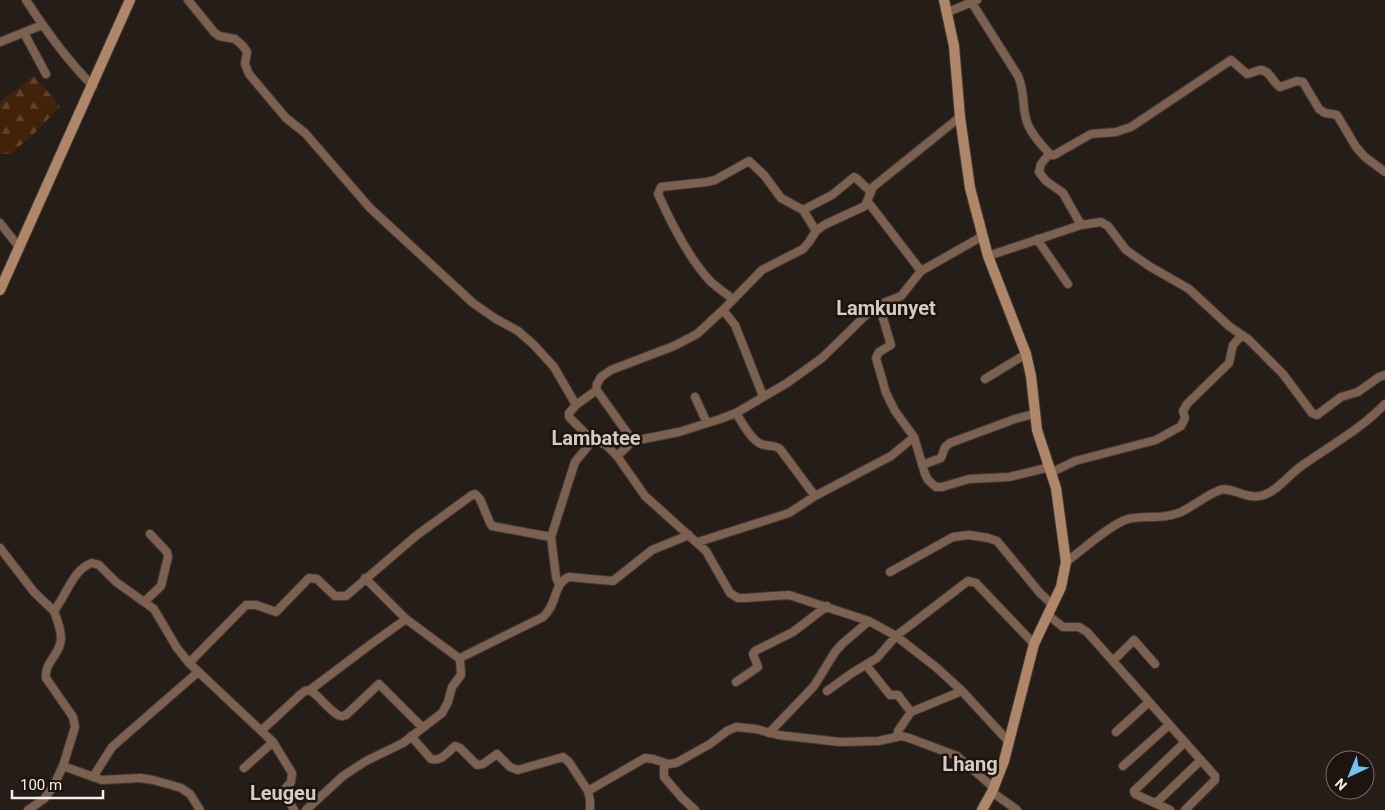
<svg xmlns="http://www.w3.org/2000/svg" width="1385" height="810" viewBox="0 0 1385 810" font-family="Roboto,sans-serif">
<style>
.forest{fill:url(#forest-firs)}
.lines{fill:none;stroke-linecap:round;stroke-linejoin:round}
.street-casing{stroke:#413b36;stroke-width:10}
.secondary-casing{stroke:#413b36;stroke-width:12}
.street{stroke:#7b614e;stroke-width:8}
.secondary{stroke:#af8768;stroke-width:10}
.labels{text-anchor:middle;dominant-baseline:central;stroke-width:5;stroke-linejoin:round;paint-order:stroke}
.quarter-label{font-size:20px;font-weight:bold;fill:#d5cbc4;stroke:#1b140f}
</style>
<defs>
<pattern id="forest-firs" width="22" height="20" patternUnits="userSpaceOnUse" patternTransform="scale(1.25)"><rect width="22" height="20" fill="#432308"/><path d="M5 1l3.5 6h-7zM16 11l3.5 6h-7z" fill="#5f432c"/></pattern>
</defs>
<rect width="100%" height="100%" fill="#241d18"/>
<!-- forest -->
<path class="forest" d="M34 76 60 106 39 129 11 154H0V102Z"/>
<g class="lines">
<defs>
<path id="street" d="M26 0C46 31 67 60 93 86
M188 0 214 32 219 36 235 39 243 46 247 52 245 64 249 74 286 118 305 133 370 208 473 303 496 319 518 331 534 345 554 367 576 405 569 413V417L590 438 606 445 617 456 645 496 706 551 730 593 738 598H744L789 595 869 621 896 636 937 668 962 691 1008 741
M972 3 1018 76C1025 92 1022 104 1026 119 1029 131 1042 146 1051 155H1054L1091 134 1116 132 1131 127 1231 60 1247 74C1252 73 1256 71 1260 70 1269 69 1273 83 1280 87L1297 81 1303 82 1319 109 1325 113 1337 115 1356 147 1365 157 1385 172
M948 12 977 0
M24 33 46 74
M0 42 42 25
M1049 154 1041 164 1039 172 1046 181 1063 193 1081 225
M868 202 921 271
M803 210 832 195 854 177 856 178 870 191
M0 223 19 247
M1037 239 1068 284
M988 256 1081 225 1101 222 1108 226 1126 250 1149 266 1189 289 1230 327 1248 339 1283 374 1312 413 1317 415 1341 397 1358 392 1379 377 1385 375
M733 299C726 294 718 288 711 282 689 259 671 223 658 194L661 187 707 182 715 180 749 161 764 175 781 198 803 210 816 231
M879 305 891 345 879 352 876 358 886 393 895 411 914 437 925 474 928 480 936 487H942L969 479 1009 477 1050 467
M723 310 735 325 763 396
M985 379 1026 354
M596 392 597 384 601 377 611 370 674 346 697 334 723 310 762 270 803 249 809 242 816 231 824 225 865 206 873 187 960 117
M695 397 707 423
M576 405 594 392H598L633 441
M736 413C742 422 750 439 761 444 768 447 774 444 780 449L815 496
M617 456 633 441 679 432 720 419 736 413 787 383 822 358 865 316 879 305 901 296 921 271 981 237
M922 465 941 458 945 447 950 443 1015 419 1034 414
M1052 472 1075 461 1156 440 1181 426 1185 418 1183 411 1187 404 1229 363 1233 345 1242 335
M698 542 789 513 815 496 891 456 914 437
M0 548 34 592 54 611C66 596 73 569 92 563L99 565 116 582 154 609 177 648 189 663 273 742 292 773 291 782 283 791 294 810
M1066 562C1081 551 1112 523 1128 519 1147 515 1162 520 1181 512 1194 506 1206 495 1220 490 1232 486 1247 501 1264 495 1278 490 1288 476 1300 467 1328 447 1361 429 1385 404
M890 572 953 537 969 535 988 538 997 541 1040 593 1053 605
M365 578 406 619 460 659
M559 585 556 577 551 537 575 462 593 440
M145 601 161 586 168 557 167 552 150 534
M1048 615 1063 627H1079L1087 632 1215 776V780L1185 810
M1113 661 1134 640 1155 664
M189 663 246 605H256L276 612 309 578 317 579 335 596H346L417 535 472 495 475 494 480 499 490 523 492 526 551 537
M866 665 890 695H898L911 712 962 691
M736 682 758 667 753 654 755 651 793 632 827 606
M310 690C320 697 328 709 338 715 342 717 342 716 346 715L379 684 423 728
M827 691 852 673 877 658 896 636 968 581 976 583 1034 644
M262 730 300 695 305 691 310 690 367 647 406 619
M1116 732 1149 702
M769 733 814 686 835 652 842 644 869 621
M411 736 431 759C441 762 448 752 455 746L460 748 477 765 483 764 497 754 510 767 518 770 563 757 569 762 588 791
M897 737 898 731 911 712
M664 763V777L682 798 695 810
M63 766 102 780 140 778 153 780 171 785 181 788 190 794 200 810
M1123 766 1169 725
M244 768 273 742
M93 777 112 747 198 672
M992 792 1017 810
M1156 803 1201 760
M28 810 44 799 53 787 63 766 75 727 73 717 46 678C44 662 61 654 61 638 61 630 57 619 54 611
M306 810 343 776 366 761 403 743 442 713 448 702 452 687 461 675 460 659 462 657 543 617C558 604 553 583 569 577L613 581 652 550 689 535
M590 810V800L588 791 645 758 653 759 668 764 676 763 710 744 727 731 736 727 756 729 778 735 840 742 878 741 901 736 909 738 957 756 993 787
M1170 810 1135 794 1134 791 1185 742"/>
<path id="secondary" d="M944 0 954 46 960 117 970 188 988 256 1026 354 1031 376 1037 430 1056 488 1066 562 1061 587 1034 644 1004 761 992 792 982 810
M0 290 130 0"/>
</defs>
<!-- street casing -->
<use href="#street" class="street-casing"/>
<!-- secondary casing -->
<use href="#secondary" class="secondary-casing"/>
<!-- street -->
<use href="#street" class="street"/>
<!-- secondary -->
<use href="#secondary" class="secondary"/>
</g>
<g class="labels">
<!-- quarter labels -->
<g class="quarter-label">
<text x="886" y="308">Lamkunyet</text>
<text x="596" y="438">Lambatee</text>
<text x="970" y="764">Lhang</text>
<text x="283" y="793">Leugeu</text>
</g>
</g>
<!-- north arrow -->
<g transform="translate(1350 775) rotate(224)"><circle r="24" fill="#1b140f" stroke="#736c68"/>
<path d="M0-4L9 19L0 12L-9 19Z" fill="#70c1f4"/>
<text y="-8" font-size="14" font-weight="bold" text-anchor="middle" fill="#f6f0ed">N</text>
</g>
<!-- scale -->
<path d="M12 790v8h91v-8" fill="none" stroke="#f6f0ed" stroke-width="2.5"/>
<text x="20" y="790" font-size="15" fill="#f6f0ed" stroke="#1b140f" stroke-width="4" paint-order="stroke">100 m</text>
</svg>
